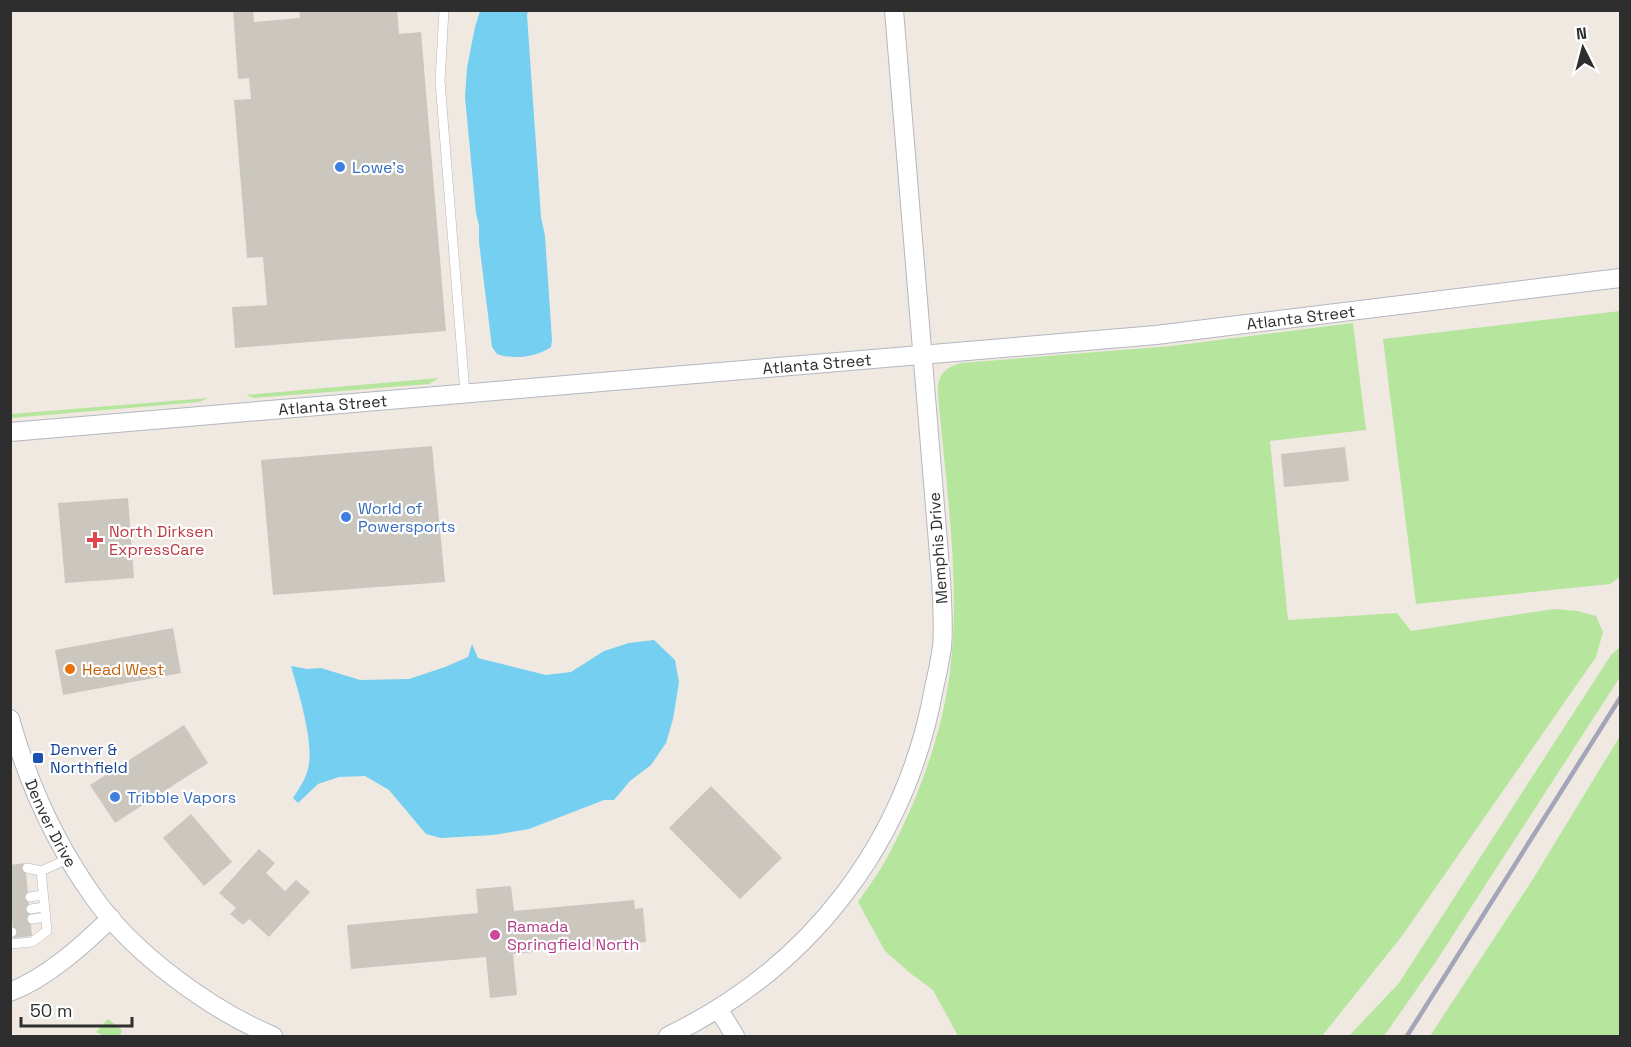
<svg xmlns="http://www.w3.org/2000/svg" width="1631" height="1047" viewBox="0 0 1631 1047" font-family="'Space Grotesk',sans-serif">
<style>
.green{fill:#b6e59e}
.water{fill:#75cff0}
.building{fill:#cbc7bf}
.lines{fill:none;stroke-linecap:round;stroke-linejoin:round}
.service-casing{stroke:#b4b7c1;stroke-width:10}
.minor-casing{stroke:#b4b7c1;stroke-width:20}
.service{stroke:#fff;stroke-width:9}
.minor{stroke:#fff;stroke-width:18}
.rail{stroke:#a3a6b8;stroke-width:4.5}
.shop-dot{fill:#3f7fe0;stroke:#fff;stroke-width:2}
.health-dot{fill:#e0444e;stroke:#fff;stroke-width:2}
.food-dot{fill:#e8710a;stroke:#fff;stroke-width:2}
.transit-dot{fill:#1a4fb4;stroke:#fff;stroke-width:2}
.hotel-dot{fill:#d1479c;stroke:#fff;stroke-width:2}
.labels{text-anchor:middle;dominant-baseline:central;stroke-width:4.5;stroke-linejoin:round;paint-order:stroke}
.shop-label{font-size:16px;fill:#366cbe;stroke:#fff;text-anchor:start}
.street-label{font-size:16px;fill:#2e2e2e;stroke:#fff}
.health-label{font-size:16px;fill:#be3a42;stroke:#fff;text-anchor:start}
.food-label{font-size:16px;fill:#c56008;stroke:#fff;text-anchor:start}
.transit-label{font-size:16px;fill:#164399;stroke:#fff;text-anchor:start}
.hotel-label{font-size:16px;fill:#b23c85;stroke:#fff;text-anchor:start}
</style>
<rect width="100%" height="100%" fill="#efe9e1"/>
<!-- green -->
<path class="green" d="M1620 311V577L1610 584 1416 604 1383 339Z
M1353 323 1366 430 1270 441 1288 620 1397 613 1411 631 1554 609 1578 611 1596 616 1603 632 1596 657 1402 936 1322 1036H958L933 990 910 973 885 951 858 902C869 886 881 870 890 852 919 797 942 734 950 672 961 582 946 486 938 395 937 377 943 368 961 363L1171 346Z
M439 378 429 384 254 398 246 395Z
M208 398 199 402 11 418V414Z
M1620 647V677L1435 963 1384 1036H1349L1399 983 1611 655Z
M1620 736V1036H1430L1533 879Z
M108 1019 122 1030 120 1036H104L96 1032Z"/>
<!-- water -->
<path class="water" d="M480 11H528L527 15 541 217 545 236 552 340 551 347C537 357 513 360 497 354L492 347 479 242V225L476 213 465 97 467 68 475 27Z
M654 640 675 660 679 682 673 719 666 743 651 765 630 781 614 800H604L529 829 493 835 441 838 426 834 389 790 365 776 339 777 318 784 298 803 293 798C299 789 305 780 308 769 315 744 298 691 291 666L307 669 321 668 360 680 409 679 445 667 468 657 472 644 478 658 546 675 571 672 604 651 629 643Z"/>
<!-- building -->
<path class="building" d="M233 10H253L254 22 300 18 299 10H397L399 34 421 32 446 331 235 348 232 307 267 305 263 257 247 258 234 100 251 99 249 78 238 79Z
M432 446 445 582 273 595 261 460Z
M1345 447 1349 481 1284 487 1281 454Z
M128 498 134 578 65 583 58 503Z
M173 628 181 673 63 695 55 650Z
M184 725 208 763 115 823 90 785Z
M711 786 782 858 740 899 669 828Z
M191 814 232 862 204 886 163 838Z
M259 849 275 863 266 873 285 891 296 880 310 892 269 937 249 919 243 925 230 914 236 908 219 893Z
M25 863 32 936 14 938 10 898V865Z
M511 886 514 911 634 900 635 909 643 908 646 942 513 954 517 995 490 998 486 957 351 969 347 925 478 913 476 889Z"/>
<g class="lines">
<defs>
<path id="service" d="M444 10 440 81 465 393
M27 868 41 871
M30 897 43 895
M31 909 44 907
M32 919 45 917
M10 932H12
M10 944 32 942 47 931 41 871 70 858"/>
<g id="minor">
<path id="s1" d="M10 432 1156 335 1620 278"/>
<path id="s2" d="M10 719C28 783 56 845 95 899 134 954 211 1010 273 1036"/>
<path d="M10 992C48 977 82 946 111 918"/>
<path d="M719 1010 735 1036"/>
<path d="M668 1036C810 968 906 843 934 688 937 675 940 661 942 647 944 625 942 602 941 579L894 10"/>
</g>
</defs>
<!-- service casing -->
<use href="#service" class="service-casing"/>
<!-- minor casing -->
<use href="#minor" class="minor-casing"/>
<!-- service -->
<use href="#service" class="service"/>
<!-- minor -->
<use href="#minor" class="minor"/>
<!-- rail -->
<path class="rail" d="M1407 1036 1620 698"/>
</g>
<!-- markers -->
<g class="shop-dot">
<circle cx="340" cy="167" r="6"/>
<circle cx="346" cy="517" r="6"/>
<circle cx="115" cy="797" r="6"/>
</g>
<path class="health-dot" d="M92 531h6v6h6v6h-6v6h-6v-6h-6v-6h6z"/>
<circle class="food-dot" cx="70" cy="669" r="6"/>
<rect class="transit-dot" x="32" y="752" width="12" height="12" rx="3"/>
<circle class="hotel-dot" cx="495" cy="935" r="6"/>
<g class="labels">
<!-- shop labels -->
<g class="shop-label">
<text x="352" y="167">Lowe's</text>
<text x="358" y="508">World of<tspan x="358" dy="18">Powersports</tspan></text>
<text x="127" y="797">Tribble Vapors</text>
</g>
<!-- street labels -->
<g class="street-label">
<text stroke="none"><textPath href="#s1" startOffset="1296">Atlanta Street</textPath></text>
<text stroke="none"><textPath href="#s1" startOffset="810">Atlanta Street</textPath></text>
<text stroke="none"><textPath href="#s1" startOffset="324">Atlanta Street</textPath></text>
<text transform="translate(938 548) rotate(-94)">Memphis Drive</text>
<text stroke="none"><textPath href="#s2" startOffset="112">Denver Drive</textPath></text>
</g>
<!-- health labels -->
<g class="health-label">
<text x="109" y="531">North Dirksen<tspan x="109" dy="18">ExpressCare</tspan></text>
</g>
<!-- food labels -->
<g class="food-label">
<text x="82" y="669">Head West</text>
</g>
<!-- transit labels -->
<g class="transit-label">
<text x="50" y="749">Denver &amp;<tspan x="50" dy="18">Northfield</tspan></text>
</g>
<!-- hotel labels -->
<g class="hotel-label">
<text x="507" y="926">Ramada<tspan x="507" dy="18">Springfield North</tspan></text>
</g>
</g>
<!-- border -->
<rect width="1631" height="1047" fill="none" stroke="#2e2e2e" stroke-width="24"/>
<!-- north arrow -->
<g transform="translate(1583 48) rotate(354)" stroke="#ffffff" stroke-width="4.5" paint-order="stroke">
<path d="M0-4.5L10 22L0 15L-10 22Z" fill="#2e2e2e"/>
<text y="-9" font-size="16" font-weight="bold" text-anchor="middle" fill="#2e2e2e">N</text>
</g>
<!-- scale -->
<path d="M21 1017v9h111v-9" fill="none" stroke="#2e2e2e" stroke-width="3"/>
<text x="30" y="1017" font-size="18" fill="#2e2e2e" stroke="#ffffff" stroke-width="4.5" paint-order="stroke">50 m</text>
</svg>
